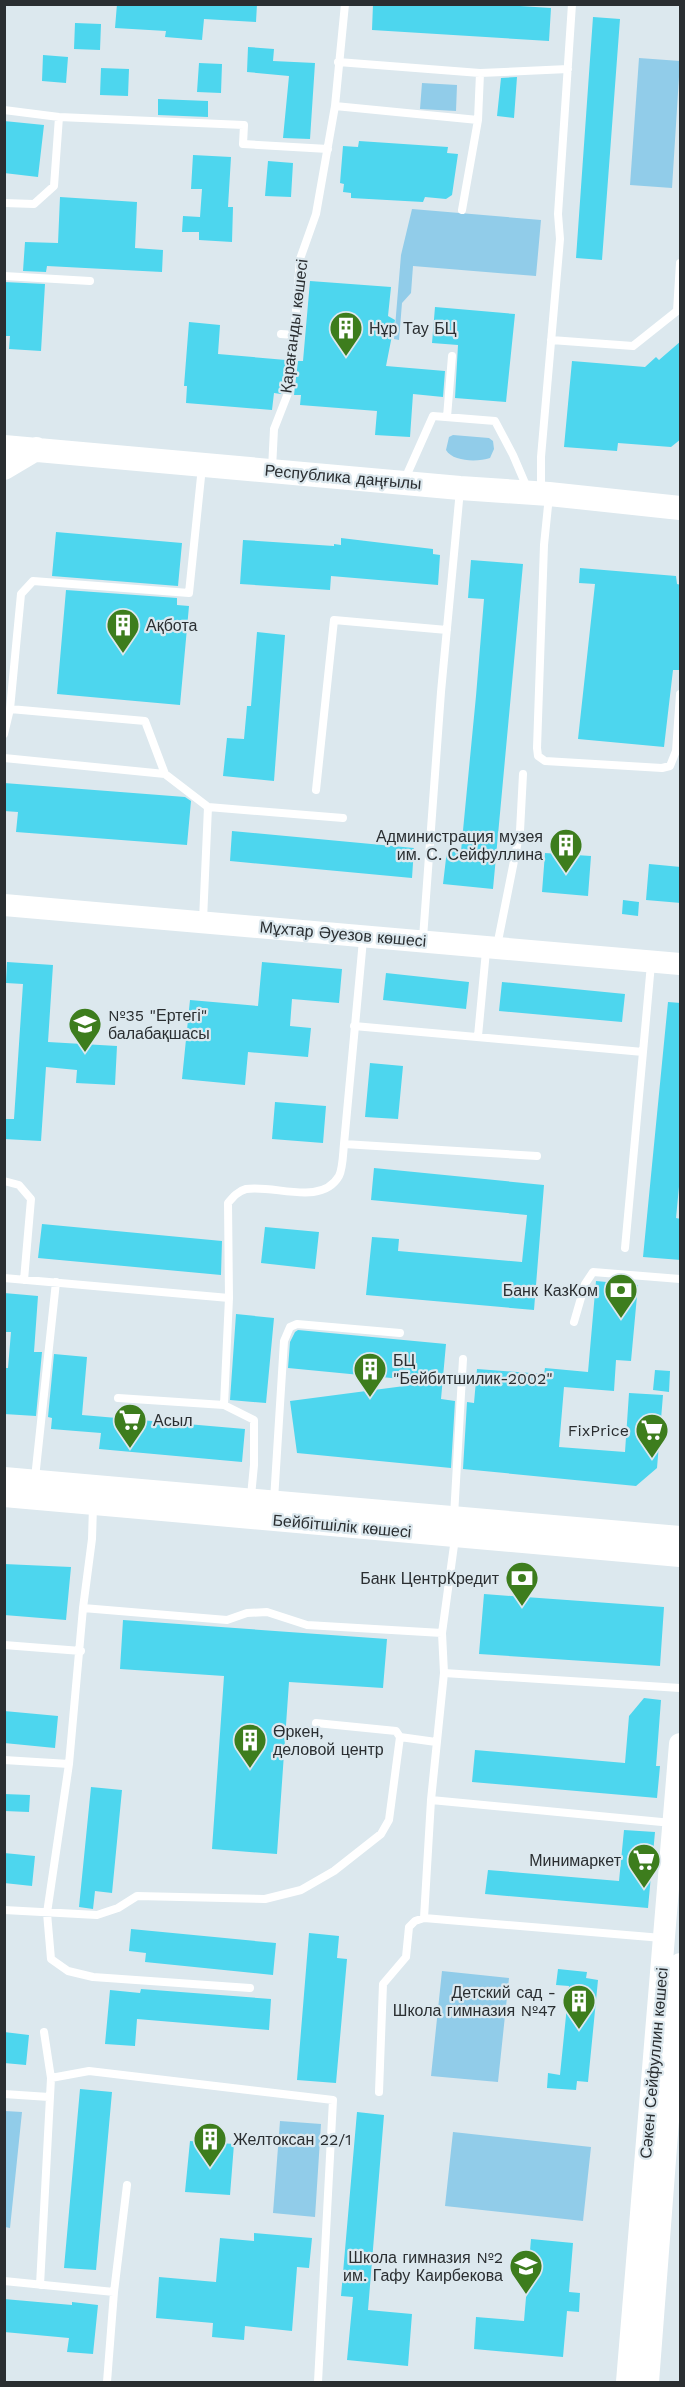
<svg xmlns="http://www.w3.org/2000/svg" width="685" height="2387" viewBox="0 0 685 2387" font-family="'Work Sans',sans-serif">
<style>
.green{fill:#91cce9}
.building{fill:#4dd6ee}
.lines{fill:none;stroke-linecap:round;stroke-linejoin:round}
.lane{stroke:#fff;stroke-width:8}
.secondary{stroke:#fff;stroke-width:22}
.primary{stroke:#fff;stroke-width:24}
.labels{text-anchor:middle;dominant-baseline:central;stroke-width:4.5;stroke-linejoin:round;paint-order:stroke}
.street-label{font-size:16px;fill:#2a2e31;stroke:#dce8ee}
.poi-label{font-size:16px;fill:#2a2e31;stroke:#dce8ee;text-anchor:start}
</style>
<rect width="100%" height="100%" fill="#dce8ee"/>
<!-- green -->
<path class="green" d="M639 58 680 61 672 188 630 185Z
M422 83 457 85 456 111 420 109Z
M412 209 541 220 536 276 413 266 411 293 402 303 399 340 394 339 401 255Z
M453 435 489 438 493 441 494 449 490 458C478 462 453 462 446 450L449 437Z
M442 1971 509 1978 498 2082 431 2076Z
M5 2111 22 2112 10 2228 5 2227Z
M280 2121 321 2124 315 2217 273 2213Z
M453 2132 591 2147 583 2221 445 2206Z"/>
<!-- building -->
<path class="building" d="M117 4H257L256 22 204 19 202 40 165 37 166 31 115 28Z
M373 4H487L551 8 549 41 372 30Z
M593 17 620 19 602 260 576 258Z
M75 23 101 24 100 50 74 49Z
M248 47 274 49 273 61 315 63 310 139 283 138 289 76 247 72Z
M43 55 68 57 66 83 42 81Z
M199 63 222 64 221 93 197 92Z
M101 68 129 69 128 96 100 95Z
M517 77 514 118 497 116 501 78Z
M158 99 208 101V117L158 115Z
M4 121 44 125 38 177 4 173Z
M359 141 448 147 447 153 458 154 452 195 446 199 425 197 423 202 351 198V193L343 192 344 184 340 183 343 146 358 147Z
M193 155 231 157 228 207H233L232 242 199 240V232H182L183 216 200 217 202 189H191Z
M268 161 293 163 291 197 265 196Z
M60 197 137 202 135 248 163 250 162 272 47 266 46 272 23 271 25 242 58 243Z
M310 281 391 287 388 316 395 320 386 366 445 371 443 397 413 394 410 437 375 435 377 411 300 405 301 395H294L298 361H303Z
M4 282 45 284 41 351 9 349 10 336H4Z
M435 307 515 314 506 402 455 398 458 345 432 343Z
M189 322 220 325 218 354 286 360 284 387 281 394 274 393 272 410 186 403 187 386H184Z
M681 341V439L671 447 618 443 617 451 564 447 572 361 645 367 656 357 659 360Z
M56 532 182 543 178 586 52 576Z
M341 538 433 549V554L440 555 438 585 331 576 330 590 240 584 243 540 334 546V544L341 545Z
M471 560 523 564 493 889 443 884 447 850 461 851 476 696 484 599 468 598Z
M580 568 676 576 677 584 681 585V670H673L664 747 578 739 595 584 579 583Z
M66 590 177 598V605L189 606 180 705 57 694Z
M257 632 285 635 274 781 223 776 227 738 244 739 247 706H251Z
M4 783 185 797 191 801 187 845 16 832 18 812 4 811Z
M232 831 414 848 412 878 230 861Z
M545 853 591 856 588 896 542 892Z
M649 864 681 867V903L646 900Z
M623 900 639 902 638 916 622 914Z
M7 962 53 965 48 1042 117 1046 115 1085 76 1083 77 1070 46 1067 41 1141 4 1139V1119H14L23 984 6 983Z
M262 962 342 969 339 1003 292 999 290 1026 311 1028 308 1057 248 1052 245 1085 182 1079 190 1000 258 1006Z
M386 973 469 982 466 1009 383 1000Z
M502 982 625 994 622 1022 499 1011Z
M668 1002 681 1003V1166L676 1218 681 1219V1260L643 1257Z
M370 1063 403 1066 398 1119 365 1117Z
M275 1102 326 1106 323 1143 272 1139Z
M374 1168 544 1185 534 1310 366 1295 372 1237 399 1239 398 1251 522 1262 527 1215 371 1200Z
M42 1224 222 1241 221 1275 38 1258Z
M265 1227 319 1232 315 1269 261 1263Z
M596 1281 638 1285 631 1361 616 1360 614 1391 564 1387 559 1447 625 1452 629 1393 663 1395 657 1468 636 1486 463 1469 467 1402 474 1403 477 1369 544 1374 545 1368 588 1372Z
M4 1293 38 1296 34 1352H42L36 1416 4 1414V1368H8L11 1332H4Z
M236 1314 274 1318 266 1403 230 1400Z
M298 1330 446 1344 441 1399 455 1401 451 1468 297 1453 290 1401 412 1385V1380L288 1368 290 1342 295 1332Z
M54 1354 87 1357 82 1415 245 1429 242 1462 99 1449 101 1433 51 1429 52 1418 48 1417Z
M655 1370 670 1371 669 1392 653 1390Z
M4 1564 71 1567 66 1620 4 1615Z
M484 1594 664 1607 660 1666 479 1654Z
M123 1620 387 1639 383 1688 289 1682 277 1854 212 1849 224 1676 120 1669Z
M644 1698 661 1700 656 1766H660L657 1798 472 1782 475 1750 625 1763 629 1716Z
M4 1711 58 1716 55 1748 4 1743Z
M91 1787 122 1790 112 1893 95 1891 93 1909 79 1907Z
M4 1794 30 1795 29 1812 4 1811Z
M624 1830 655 1832 648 1908 485 1894 488 1870 619 1881Z
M4 1853 35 1856 32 1886 4 1883Z
M131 1929 276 1943 273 1975 145 1962 146 1953 129 1951Z
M309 1933 339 1936 337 1958 347 1959 336 2083 297 2080Z
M558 1969 587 1972 586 1978 598 1980 588 2082 577 2081 576 2090 547 2088 548 2073 560 2075 569 1986 556 1985Z
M141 1989 271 1999 269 2030 137 2019 135 2046 105 2044 110 1990 140 1993Z
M4 2032 29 2035 26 2065 4 2063Z
M80 2089 112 2092 96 2270 64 2268Z
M357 2112 384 2115 368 2310 412 2314 408 2366 347 2360 353 2297 341 2296Z
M190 2141 234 2144 230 2195 185 2192Z
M254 2233 312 2238 309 2268 297 2267 292 2331 245 2326 244 2340 212 2337 213 2323 156 2318 159 2277 216 2282 220 2238 254 2241Z
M531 2239 573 2243 569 2292 580 2293 579 2312 567 2311 563 2357 474 2349 476 2317 524 2321Z
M4 2299 72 2305V2302L98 2305 93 2354 67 2352 69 2338 4 2332Z"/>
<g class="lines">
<!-- lane -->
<path class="lane" d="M338 62 480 73 568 69
M335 106 478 120 462 210
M4 110 59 117 244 125 243 144 328 149
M478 120 480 73
M4 203 34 204 54 186 59 117
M4 276 90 281
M281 334 294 335
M551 340 633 346 677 311 680 263
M447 417 452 356
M272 469 274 429 290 388 300 259 316 214 335 106 345 4
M404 481 433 416 495 421 513 455 528 490
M541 491V457L560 239 558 214 572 4
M549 496 544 545 537 748 538 756 545 761 662 768 670 766 676 751 680 694
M10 709 21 594 33 581 189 593 202 467
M4 734 10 709 145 721 165 774 208 807 203 920
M4 758 165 774
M316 790 334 620 447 630
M208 807 343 818
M423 938 441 692 460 490
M497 946 520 831 523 774
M354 1026 643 1052 625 1248
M478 1036 486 951
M643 1052 651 964
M344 1144 537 1156
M4 1181 19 1185 31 1199 24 1280
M4 1278 229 1298 224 1405 254 1420V1465L251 1496
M229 1298 228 1203C233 1197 238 1191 246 1189 274 1184 321 1207 339 1176 343 1168 343 1153 344 1144L363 940
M574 1322 585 1284 593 1272 680 1279
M118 1398 224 1405
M35 1478 56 1282
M274 1500 284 1341 290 1327 297 1324 400 1333
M93 1506 92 1539 83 1608 69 1764 47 1913 51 1959 68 1971 93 1977 250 1988
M454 1516 463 1359
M83 1608 227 1620 247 1613 267 1612 307 1625 442 1633
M4 1645 81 1651
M444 1673 680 1688
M316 1723 396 1731 400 1737 436 1742
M4 1760 69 1764
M431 1800 672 1823
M4 1910 97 1915 118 1908 137 1896 265 1899 301 1890 334 1871 381 1834 389 1820 400 1737
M424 1918 431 1800 444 1673 442 1633 455 1538
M51 2078 89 2071 333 2100 318 2382
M379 2092 383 1984 406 1957 409 1927 415 1921 424 1918 662 1938
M4 2094 49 2097
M4 2281 114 2292
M40 2285 51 2078 44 2032
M107 2382 114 2292 127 2185"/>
<!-- secondary -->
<path class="secondary" d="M4 905 680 964
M4 1478 680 1537
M4 1496 680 1556
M627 2382 680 1744
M648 2382 680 1964"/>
<!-- primary -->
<path class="primary" d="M4 447 460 488 549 494 680 508
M4 468 36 449"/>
</g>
<!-- icons -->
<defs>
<symbol id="building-pin" viewBox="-11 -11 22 30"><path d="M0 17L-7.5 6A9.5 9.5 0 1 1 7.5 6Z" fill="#3d7d1d" stroke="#dce8ee"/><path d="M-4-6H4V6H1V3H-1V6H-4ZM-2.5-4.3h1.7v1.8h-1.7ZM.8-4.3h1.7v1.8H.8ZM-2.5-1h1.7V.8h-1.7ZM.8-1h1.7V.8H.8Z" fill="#fff"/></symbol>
<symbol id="school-pin" viewBox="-11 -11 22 30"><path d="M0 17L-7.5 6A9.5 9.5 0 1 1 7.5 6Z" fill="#3d7d1d" stroke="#dce8ee"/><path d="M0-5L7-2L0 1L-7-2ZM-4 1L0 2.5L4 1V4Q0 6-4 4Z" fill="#fff"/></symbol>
<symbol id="bank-pin" viewBox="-11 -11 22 30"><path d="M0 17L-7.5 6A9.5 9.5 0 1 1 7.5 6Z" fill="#3d7d1d" stroke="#dce8ee"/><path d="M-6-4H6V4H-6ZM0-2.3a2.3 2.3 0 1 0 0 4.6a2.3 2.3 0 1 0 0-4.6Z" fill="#fff"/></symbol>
<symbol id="supermarket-pin" viewBox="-11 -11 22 30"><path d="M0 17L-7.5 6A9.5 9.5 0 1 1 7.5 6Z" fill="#3d7d1d" stroke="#dce8ee"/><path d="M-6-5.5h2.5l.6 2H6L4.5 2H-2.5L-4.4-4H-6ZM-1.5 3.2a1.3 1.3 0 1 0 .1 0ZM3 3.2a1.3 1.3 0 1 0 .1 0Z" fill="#fff"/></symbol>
</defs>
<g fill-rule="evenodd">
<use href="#building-pin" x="327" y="309" width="38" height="52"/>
<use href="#building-pin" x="104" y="606" width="38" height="52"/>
<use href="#building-pin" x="547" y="826" width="38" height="52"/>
<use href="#school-pin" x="66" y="1005" width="38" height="52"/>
<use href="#bank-pin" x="602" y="1271" width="38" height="52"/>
<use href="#building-pin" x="351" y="1350" width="38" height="52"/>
<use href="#supermarket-pin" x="111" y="1401" width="38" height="52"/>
<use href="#supermarket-pin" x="633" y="1411" width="38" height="52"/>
<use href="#bank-pin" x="503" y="1559" width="38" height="52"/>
<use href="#building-pin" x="231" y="1721" width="38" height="52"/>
<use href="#supermarket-pin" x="625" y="1841" width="38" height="52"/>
<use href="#building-pin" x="560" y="1982" width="38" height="52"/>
<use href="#building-pin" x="191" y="2120" width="38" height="52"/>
<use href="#school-pin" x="507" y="2247" width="38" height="52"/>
</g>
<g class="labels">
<!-- street labels -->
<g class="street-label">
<text transform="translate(294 326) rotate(-83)">Қарағанды көшесі</text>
<text transform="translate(343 477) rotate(5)">Республика даңғылы</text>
<text transform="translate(343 934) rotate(5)">Мұхтар Әуезов көшесі</text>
<text transform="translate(342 1526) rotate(5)">Бейбітшілік көшесі</text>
<text transform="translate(654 2063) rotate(-85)">Сәкен Сейфуллин көшесі</text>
</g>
<!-- poi labels -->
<g class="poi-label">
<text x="369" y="328">Нұр Тау БЦ</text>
<text x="146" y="625">Ақбота</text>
<text x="543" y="836" text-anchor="end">Администрация музея<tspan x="543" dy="18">им. С. Сейфуллина</tspan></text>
<text x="108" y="1015">№35 "Ертегі"<tspan x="108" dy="18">балабақшасы</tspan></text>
<text x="598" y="1290" text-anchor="end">Банк КазКом</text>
<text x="393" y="1360">БЦ<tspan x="393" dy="18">"Бейбитшилик-2002"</tspan></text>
<text x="153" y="1420">Асыл</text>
<text x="629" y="1430" text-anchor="end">FixPrice</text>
<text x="499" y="1578" text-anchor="end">Банк ЦентрКредит</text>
<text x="273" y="1731">Өркен,<tspan x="273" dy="18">деловой центр</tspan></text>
<text x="621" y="1860" text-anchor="end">Минимаркет</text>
<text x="556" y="1992" text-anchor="end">Детский сад -<tspan x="556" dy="18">Школа гимназия №47</tspan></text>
<text x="233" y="2139">Желтоксан 22/1</text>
<text x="503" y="2257" text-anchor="end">Школа гимназия №2<tspan x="503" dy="18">им. Гафу Каирбекова</tspan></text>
</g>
</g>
<!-- border -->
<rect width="685" height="2387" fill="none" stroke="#2a2e31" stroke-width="12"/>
</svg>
